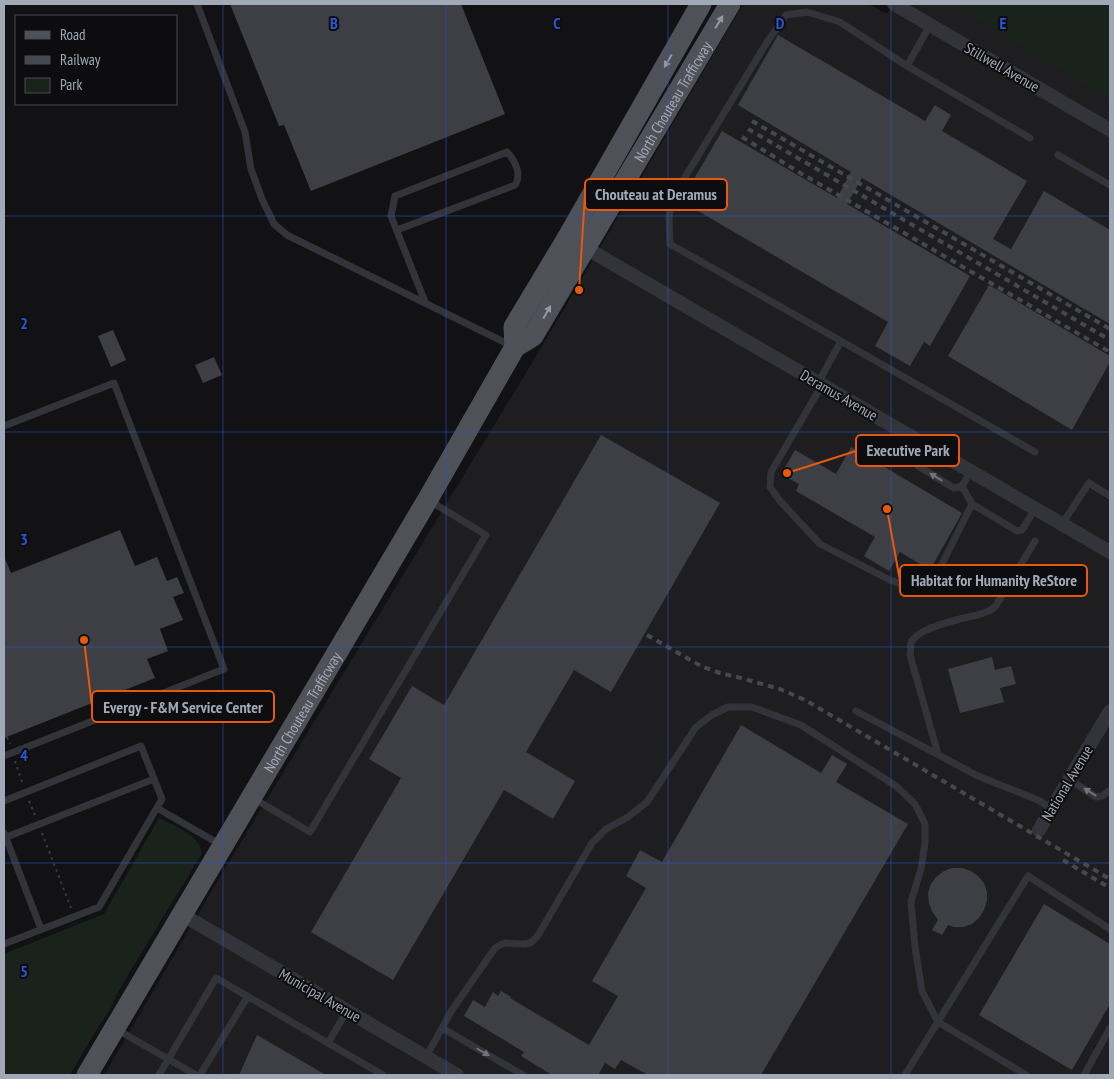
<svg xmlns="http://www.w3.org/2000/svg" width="1114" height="1079" viewBox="0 0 1114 1079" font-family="'PT Sans Narrow',sans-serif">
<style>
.built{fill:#1e1e21}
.green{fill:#1a231b}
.building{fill:#3e3f44}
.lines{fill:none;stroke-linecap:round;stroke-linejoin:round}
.path{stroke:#393b41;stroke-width:2;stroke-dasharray:2.5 4;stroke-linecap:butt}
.service{stroke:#33343a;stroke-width:7}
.minor{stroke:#33343a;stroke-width:14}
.primary{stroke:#4f5159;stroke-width:21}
.rail{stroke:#46484f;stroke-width:4;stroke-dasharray:6 5;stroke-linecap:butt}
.oneway{fill:#9197a3}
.oneway2{fill:#70747e}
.grid{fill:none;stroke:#2a57d5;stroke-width:1;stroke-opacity:0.55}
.labels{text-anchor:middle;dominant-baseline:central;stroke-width:4;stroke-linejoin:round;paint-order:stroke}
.street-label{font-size:15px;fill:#a2a9b6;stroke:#0d0d0f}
.grid-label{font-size:16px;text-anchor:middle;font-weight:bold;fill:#2a57d5;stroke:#0d0d0f;stroke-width:4;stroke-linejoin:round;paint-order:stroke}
.leader{fill:none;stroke:#e8590c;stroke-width:2}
.callout-dot{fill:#e8590c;stroke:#0d0d0f;stroke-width:2}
.callout{fill:#0d0d0f;stroke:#e8590c;stroke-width:2}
.callout-label{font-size:16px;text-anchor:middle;font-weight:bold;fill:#a2a9b6}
</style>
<rect width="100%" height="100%" fill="#121214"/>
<!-- built -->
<path class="built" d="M743 4H868L887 14 893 4H1110V1075H104L224 870 538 353Z"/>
<!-- green -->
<path class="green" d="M954 4H1110V100Z
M159 818C172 825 204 836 201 855L125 980 118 992 111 1008 95 1032 70 1075H4V954L104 914Z"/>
<!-- building -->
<path class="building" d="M230 4H461L505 114 311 191 284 125 279 126Z
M778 35 925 121 935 105 951 115 942 131 1027 181 993 239 1011 249 1044 191 1110 230V324L862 178 847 204 970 276 930 346 924 342 910 366 875 346 888 322 681 201 722 131 837 198 851 172 738 105Z
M989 285 1110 356V362L1072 430 948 356Z
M113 330 126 360 111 367 98 336Z
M214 357 222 375 203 383 195 365Z
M601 435 720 503 611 692 574 670 526 752 575 781 553 819 504 790 393 980 311 932 401 778 369 759 412 686 444 705Z
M851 447 962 513 930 570 900 552 889 571 864 556 875 537 796 491 799 484 781 474 795 450 836 474Z
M120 530 135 566 157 557 167 581 177 577 184 593 173 597 183 620 160 629 168 651 147 659 155 678 4 738V556L11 573Z
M992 657 995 670 1011 666 1016 684 1000 688 1004 702 960 713 948 669Z
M741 725 821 773 832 755 847 764 836 782 908 824 761 1075H648L621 1060 615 1069 605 1063 598 1075H552L521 1056 524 1052 464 1016 473 1000 485 1007 493 992 498 996 501 991 511 997 510 998 589 1045 618 996 592 981 646 888 626 876 640 850 662 862Z
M952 868H962L971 871 978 876 984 883 987 892V901L984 910 979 918 972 924 963 927H954L948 925 942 935 932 930 938 920 932 911 929 903 928 893 931 884 936 877 944 871Z
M1044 904 1110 944V1004L1072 1070 979 1015Z
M257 1035 326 1075H239Z"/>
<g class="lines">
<!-- path -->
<path class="path" d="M7 737 10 744
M15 761 23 785
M29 801 35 815
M42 833 71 908"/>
<!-- service -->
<path class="service" d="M197 4 245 132 251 169 262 199 274 224 287 235 512 346
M907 66 1030 138
M1058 155 1110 185
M397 230 515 185C522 175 515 160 507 152L395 196 391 216 425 302
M841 341 670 244 669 217 673 197 767 42 786 15 807 12 840 22 907 66 930 25
M818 383 841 341 1035 452
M822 385 771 472 770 487 780 501 820 544 890 580 917 590 937 574 972 504 1017 531 1022 530 1035 509
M4 426 114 383 224 669 4 756
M925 445 917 458 918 466 954 488 962 486 971 471
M962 486 972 504
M1062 524 1089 483 1110 496
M856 711 978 776 1038 800 1052 809
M938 754 910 655C911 652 910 646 911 643 917 627 965 618 981 614L989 611 995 607 1035 541
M1069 779 1096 797 1102 796 1110 790
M253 798 310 832 486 535 430 501
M4 801 141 746 162 799 99 907 4 944
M157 808 221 845
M4 833 41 929
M4 838 154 779
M442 1028 523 1075
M116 1029 196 1075
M328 1043 347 1011
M426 1057 452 1010 495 948 504 943 524 944 530 943 537 937 592 843 606 829 628 817 647 802 696 727 712 715 728 707H752L801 725 896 786 915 804 925 824V843L921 869 911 902 915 947 922 991 938 1022 1026 1075
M159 1075 216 978 383 1075
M200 1075 248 996
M905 1075 1028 876 1110 929
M1084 1075 1110 1028"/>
<!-- minor -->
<path class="minor" d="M894 4 1110 130
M579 244 1110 552
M1039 830 1110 711
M183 915 457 1075"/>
<!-- primary -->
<g class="primary">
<path id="s1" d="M515 347 533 336 730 4"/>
<path id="s2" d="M87 1075 428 499 515 347 514 327 568 237 701 4"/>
</g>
<!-- rail -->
<path class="rail" d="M752 121 1110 329
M748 129 1110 340
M742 137 802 174 1110 352
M647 635 701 666 720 673 741 678 780 689 805 700 1110 879
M1063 860 1110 888"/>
</g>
<!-- one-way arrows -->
<defs><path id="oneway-solid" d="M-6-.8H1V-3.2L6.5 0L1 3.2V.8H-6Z" transform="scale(1.25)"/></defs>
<g class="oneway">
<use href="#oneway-solid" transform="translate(719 22) rotate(-59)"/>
<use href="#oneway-solid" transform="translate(668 61) rotate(120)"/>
<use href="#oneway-solid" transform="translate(547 312) rotate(-60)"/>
</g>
<g class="oneway2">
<use href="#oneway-solid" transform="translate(936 477) rotate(-149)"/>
<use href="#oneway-solid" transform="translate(1090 792) rotate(-148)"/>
<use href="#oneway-solid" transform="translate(483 1052) rotate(30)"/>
</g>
<!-- grid -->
<path class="grid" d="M223 4V1075M446 4V1075M668 4V1075M891 4V1075M4 216H1110M4 432H1110M4 647H1110M4 863H1110"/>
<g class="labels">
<!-- street labels -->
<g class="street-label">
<text transform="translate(1002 67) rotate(30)">Stillwell Avenue</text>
<text stroke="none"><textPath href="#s1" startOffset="294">North Chouteau Trafficway</textPath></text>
<text transform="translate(839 395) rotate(30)">Deramus Avenue</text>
<text stroke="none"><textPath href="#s2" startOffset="422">North Chouteau Trafficway</textPath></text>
<text transform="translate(1067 783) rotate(-59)">National Avenue</text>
<text transform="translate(320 995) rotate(30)">Municipal Avenue</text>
</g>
</g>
<g class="grid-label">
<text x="334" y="29">B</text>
<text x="557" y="29">C</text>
<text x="780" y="29">D</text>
<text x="1003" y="29">E</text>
<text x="24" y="329">2</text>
<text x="24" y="545">3</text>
<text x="24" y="761">4</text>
<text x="24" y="977">5</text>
</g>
<!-- callouts -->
<path class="leader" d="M579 290L585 194M787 473L856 451M887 509L900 581M84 640L92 707"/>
<g class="callout-dot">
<circle cx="579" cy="290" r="5"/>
<circle cx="787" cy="473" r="5"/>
<circle cx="887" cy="509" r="5"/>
<circle cx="84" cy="640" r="5"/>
</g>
<g class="callout">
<rect x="585" y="179" width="142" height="31" rx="5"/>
<rect x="856" y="435" width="103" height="31" rx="5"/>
<rect x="900" y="565" width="187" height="31" rx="5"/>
<rect x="92" y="691" width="182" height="31" rx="5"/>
</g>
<g class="callout-label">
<text x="656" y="200">Chouteau at Deramus</text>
<text x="908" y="456">Executive Park</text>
<text x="994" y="586">Habitat for Humanity ReStore</text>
<text x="183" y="713">Evergy - F&amp;M Service Center</text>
</g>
<!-- border -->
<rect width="1114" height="1079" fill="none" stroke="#a2a9b6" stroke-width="10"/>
<!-- legend -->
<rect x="15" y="15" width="162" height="90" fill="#0d0d0f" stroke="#494b52"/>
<rect x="25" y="31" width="25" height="8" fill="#4f5159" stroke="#494b52"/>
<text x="60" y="40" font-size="15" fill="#a2a9b6">Road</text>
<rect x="25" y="56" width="25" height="8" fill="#46484f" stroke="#494b52"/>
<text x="60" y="65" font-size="15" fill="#a2a9b6">Railway</text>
<rect x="25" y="78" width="25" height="15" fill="#1a231b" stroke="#494b52"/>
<text x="60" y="90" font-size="15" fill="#a2a9b6">Park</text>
</svg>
